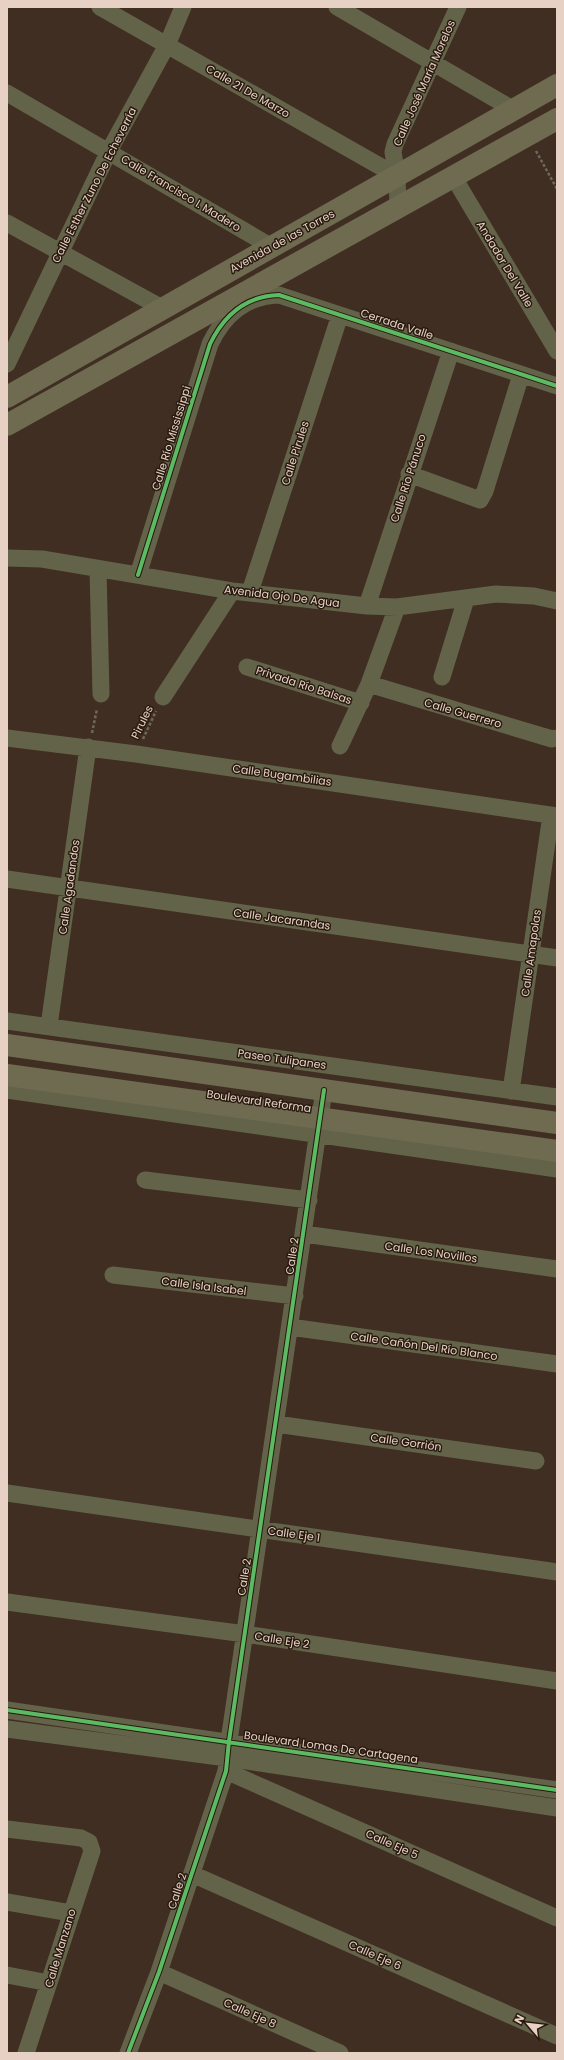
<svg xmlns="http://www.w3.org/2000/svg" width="564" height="2060" viewBox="0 0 564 2060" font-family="Poppins,sans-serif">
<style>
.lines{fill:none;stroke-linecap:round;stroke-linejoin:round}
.path{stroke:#6d6957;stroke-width:2.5;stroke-dasharray:3 2;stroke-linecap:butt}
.minor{stroke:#63634a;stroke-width:17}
.major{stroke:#6e6b50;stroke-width:22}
.cycleway-casing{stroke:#28190f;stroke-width:6}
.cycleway{stroke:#5cba63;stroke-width:4}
.labels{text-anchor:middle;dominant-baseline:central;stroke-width:3;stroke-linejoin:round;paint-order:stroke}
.street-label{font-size:11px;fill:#e7d1c4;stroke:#28190f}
</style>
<rect width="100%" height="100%" fill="#402e22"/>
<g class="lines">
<!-- path -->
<path class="path" d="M536 151 557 189
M92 733 97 709
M143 739 156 711"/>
<!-- minor -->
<path class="minor" d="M100 7 397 176
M337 7 514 110
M7 93 272 247
M453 176 557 351
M398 207 397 176 393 152 395 144 458 7
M7 223 162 308
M7 364 109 151 167 45 183 7
M409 474 480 500 485 491 521 375
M7 558 42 559 232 591 367 606 397 607 496 594 534 596 557 601
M98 569 101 694
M138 575 210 344C224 315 245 296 279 295L557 386
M250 592 340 315
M367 606 451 351
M247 667 361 703
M442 677 466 599
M369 684 552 739 557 738
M163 697 232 591
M7 738 136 754 557 816
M340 746 369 684 397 607
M7 879 557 958
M7 1021 557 1097
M49 1026 88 747
M7 1090 557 1169
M511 1091 551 815
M145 1180 309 1200
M304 1234 557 1269
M113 1275 295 1296
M290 1327 557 1364
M276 1424 536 1461
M7 1493 557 1572
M7 1602 245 1634 557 1681
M7 1710 557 1790
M7 1729 227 1758 557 1808
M226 1771 557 1918
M7 1829 81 1838 89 1842 92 1851 26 2053
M192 1874 557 2036
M7 1902 71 1913
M159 1972 340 2053
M7 1975 49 1983
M128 2053 159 1972 226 1771 229 1741 324 1090"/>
<!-- major -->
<path class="major" d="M7 397 557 85
M7 425 557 119
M7 1045 557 1123
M7 1075 557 1151"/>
<defs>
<path id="cycleway" d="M138 575 210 344C224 315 245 296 279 295L557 386
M7 1710 557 1790
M128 2053 159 1972 226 1771 229 1741 324 1090"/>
</defs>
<!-- cycleway casing -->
<use href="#cycleway" class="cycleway-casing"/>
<!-- cycleway -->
<use href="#cycleway" class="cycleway"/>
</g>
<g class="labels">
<!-- street labels -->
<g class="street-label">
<text transform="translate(424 83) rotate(-66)">Calle José María Morelos</text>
<text transform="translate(248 91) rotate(30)">Calle 21 De Marzo</text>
<text transform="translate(94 185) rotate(-63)">Calle Esther Zuno De Echeverría</text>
<text transform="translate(181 193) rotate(31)">Calle Francisco I. Madero</text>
<text transform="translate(282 241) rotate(-29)">Avenida de las Torres</text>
<text transform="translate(505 264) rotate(59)">Andador Del Valle</text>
<text transform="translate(397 324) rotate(18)">Cerrada Valle</text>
<text transform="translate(171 438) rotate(-73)">Calle Río Mississippi</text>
<text transform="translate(295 453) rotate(-72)">Calle Pirules</text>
<text transform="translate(408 478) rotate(-72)">Calle Río Pánuco</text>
<text transform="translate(282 596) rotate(7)">Avenida Ojo De Agua</text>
<text transform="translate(304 685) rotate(18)">Privada Río Balsas</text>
<text transform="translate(463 713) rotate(16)">Calle Guerrero</text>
<text transform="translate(142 722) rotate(-64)">Pirules</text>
<text transform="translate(282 775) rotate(8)">Calle Bugambilias</text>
<text transform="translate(69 887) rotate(-82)">Calle Agadandos</text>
<text transform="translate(282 919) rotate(8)">Calle Jacarandas</text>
<text transform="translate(531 953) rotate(-82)">Calle Amapolas</text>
<text transform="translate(282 1059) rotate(8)">Paseo Tulipanes</text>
<text transform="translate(259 1101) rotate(8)">Boulevard Reforma</text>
<text transform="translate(431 1252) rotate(8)">Calle Los Novillos</text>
<text transform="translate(292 1256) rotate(-82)">Calle 2</text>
<text transform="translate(204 1286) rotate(7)">Calle Isla Isabel</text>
<text transform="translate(424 1346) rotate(8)">Calle Cañón Del Río Blanco</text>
<text transform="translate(406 1442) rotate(8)">Calle Gorrión</text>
<text transform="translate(294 1534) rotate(8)">Calle Eje 1</text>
<text transform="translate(244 1577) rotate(-81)">Calle 2</text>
<text transform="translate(282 1640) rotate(9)">Calle Eje 2</text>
<text transform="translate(331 1747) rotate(8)">Boulevard Lomas De Cartagena</text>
<text transform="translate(392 1844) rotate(24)">Calle Eje 5</text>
<text transform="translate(177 1891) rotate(-72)">Calle 2</text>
<text transform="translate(60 1948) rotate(-73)">Calle Manzano</text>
<text transform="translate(375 1955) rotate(24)">Calle Eje 6</text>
<text transform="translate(250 2013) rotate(24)">Calle Eje 8</text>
</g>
</g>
<!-- border -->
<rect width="564" height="2060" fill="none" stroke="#e7d1c4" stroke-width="16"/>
<!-- north arrow -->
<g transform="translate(528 2024) rotate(298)" stroke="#28190f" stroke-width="3" paint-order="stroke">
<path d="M0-3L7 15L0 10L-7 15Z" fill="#e7d1c4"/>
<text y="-6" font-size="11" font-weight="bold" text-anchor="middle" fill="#e7d1c4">N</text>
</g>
</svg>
